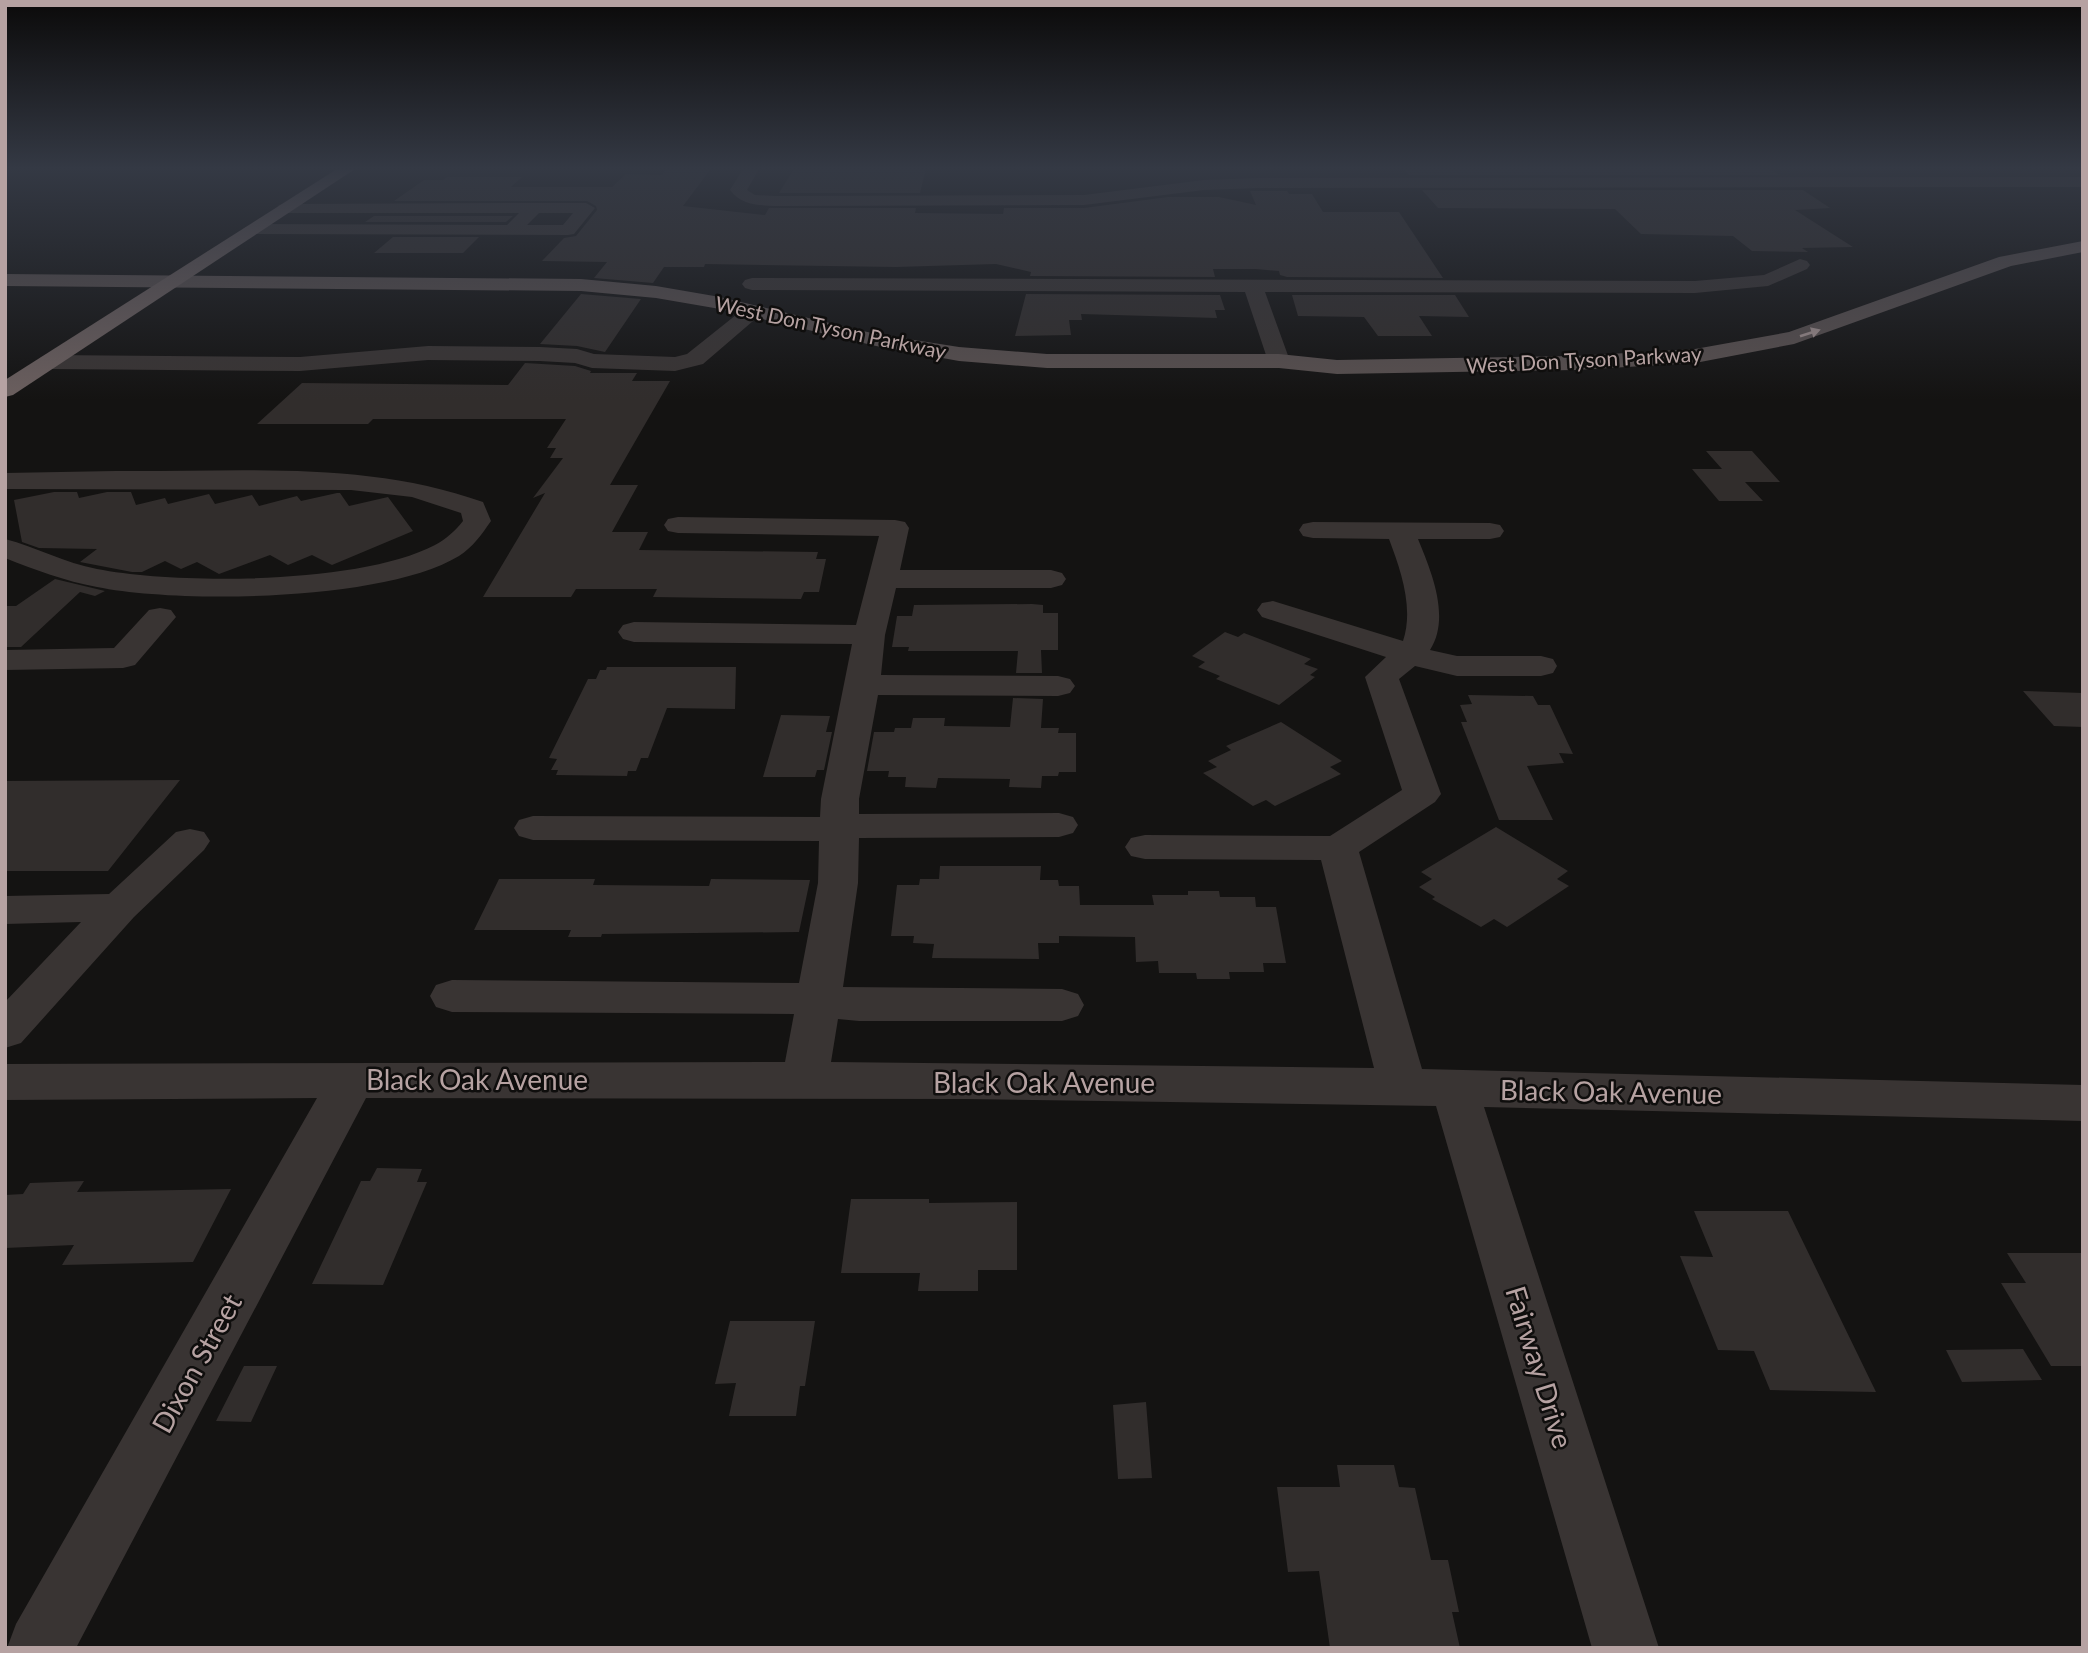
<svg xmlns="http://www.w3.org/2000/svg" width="2088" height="1653" viewBox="0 0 2088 1653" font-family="Lato,sans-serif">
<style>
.building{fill:#312d2c}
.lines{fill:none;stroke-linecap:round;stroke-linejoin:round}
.minor{fill:#393433;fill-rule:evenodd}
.major{fill:#59504f;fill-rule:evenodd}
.highway{fill:#6b5f5e;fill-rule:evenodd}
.oneway{fill:#a39291}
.labels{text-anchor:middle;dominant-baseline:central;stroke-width:5;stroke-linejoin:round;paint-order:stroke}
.far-street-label{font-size:21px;fill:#b6a2a2;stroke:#0f0e0d}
.near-street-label{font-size:28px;fill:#b6a2a2;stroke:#0f0e0d}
</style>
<rect width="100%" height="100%" fill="#141312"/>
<!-- building -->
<path class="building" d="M666 169 710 170 683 206 765 215 769 208H916L915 213 1003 214 1004 208H1084L1168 197H1219L1256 205 1250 191H1287L1289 194H1312L1323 212H1399L1443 278 1287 277 1280 275 1279 271 1256 269H1213L1215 277 1030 276 1031 272 996 264 896 267 705 264 704 267H664L653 283 594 278 607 262 542 261 564 238 576 236 597 210 596 206 587 201H394L424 180H443L447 177H522L511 187H612L626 174 662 175Z
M794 169H926L920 193H779Z
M1403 169H1770L1780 175H1409Z
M1422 190H1803L1830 208 1795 210 1853 247 1802 248 1808 252 1752 251 1733 236 1641 234 1615 209 1438 208Z
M374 216H513L506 222H365Z
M393 237H479L463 253H374Z
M581 294 641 299 605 352 577 346 540 344Z
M1026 294 1220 295 1225 310H1215L1217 318 1081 314 1082 320H1069L1071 335 1015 336Z
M1292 295H1455L1469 317 1419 316 1432 336H1378L1364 317 1298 316Z
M525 363 575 366 591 371 590 373H637L632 381H670L610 485H638L612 532H648L639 550 818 552 816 559H826L819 592H804L801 599 721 598 653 597 657 589H576L571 597H483L545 493 533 498 563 458H550L556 448H547L566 419H373L368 424H257L302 383 508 385Z
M1706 451H1752L1780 482H1745L1763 501H1719L1692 469H1722Z
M54 492H77L79 498 107 492H131L136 505 165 498 168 504 209 494 215 504 252 495 259 506 297 496 301 501 337 493H340L349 506 388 497 413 531 332 565 312 555 288 565 270 555 219 574 197 562 181 569 165 561 142 572H132L80 562 97 549 39 548 22 542 14 500Z
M55 579 105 591 95 596 80 592 21 647H5V606H16Z
M1032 604 1043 605V613H1058V650H1041L1042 673H1016L1018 651H908L909 647H892L897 616H912L914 605Z
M1225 632 1238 637 1244 633 1311 659 1304 664 1318 669 1310 675 1315 677 1279 705 1216 679 1220 676 1198 667 1205 662 1192 656Z
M607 667H736L735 709 667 708 648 758H641L636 771H628L627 776 556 775 558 770H551L557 759 549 758 588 679H596L600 670H606Z
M2023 691 2083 693V727L2054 726Z
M1468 695 1533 696 1538 705H1550L1573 754 1559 753 1564 763 1527 766 1553 820H1499L1461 722H1467L1460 705 1472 704Z
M1013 698 1043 699 1041 728H1059L1058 733H1076V772H1059L1058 776H1042L1041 788 1009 787 1010 779 938 778 936 788 905 787 906 777H888L889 771H867L874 732H894L895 728H911L913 718H945L944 726 1010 727Z
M781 715 830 716 826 732H832L824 770H817L815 777H763Z
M1281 722 1342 761 1330 767 1341 774 1275 806 1266 800 1253 806 1203 773 1217 767 1208 761 1231 750 1226 746Z
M180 780 108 871H5V781Z
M1496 827 1568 871 1557 879 1569 886 1507 927 1494 919 1481 927 1432 899 1435 897 1419 887 1432 879 1421 872Z
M940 866H1041L1040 880H1058L1059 886H1079L1080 905H1154L1152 895H1188V891H1219L1220 897H1255L1256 907H1276L1286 963H1263L1264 972H1229L1230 979H1197L1196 973H1159L1158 961 1136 962 1135 937 1059 936V943H1038L1039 959 932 958 934 944 913 943 914 936H891L897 885H919L920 879H939Z
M499 879H595L593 885 709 886 711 879 810 880 799 932 602 934 601 937H568L571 930H474Z
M377 1168 422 1169 417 1182H427L383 1285 312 1284 361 1181H370Z
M84 1181 77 1192 231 1189 193 1262 62 1265 74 1245 5 1248V1195L23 1194 30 1183Z
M851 1199H929V1203L1017 1202V1270H978V1291H918L920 1273H841Z
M1694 1211H1788L1876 1392 1770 1390 1754 1351 1718 1350 1680 1256 1713 1257Z
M2007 1253H2083V1366H2051L2001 1283H2026Z
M730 1321H815L805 1386H800L796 1416H729L736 1383 715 1384Z
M2023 1349 2042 1380 1962 1382 1946 1350Z
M244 1366H277L251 1422 216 1421Z
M1146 1402 1152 1478 1118 1479 1113 1405Z
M1337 1465H1394L1399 1487 1415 1488 1431 1560H1448L1459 1612H1452L1460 1648H1330L1319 1571 1288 1572 1277 1487H1340Z"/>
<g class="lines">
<!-- minor -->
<path class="minor" d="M743 169H759L747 190 755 195 775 196 1084 195 1204 180 1258 178 2083 177V187L1258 188 1204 190 1084 205 775 206C757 205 741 205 730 190Z
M534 203H586L595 208 574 234 568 235 252 234 243 229 252 224 507 225 519 213H279L276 209 279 205 285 204ZM539 213H573L563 225H527Z
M1800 259 1807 261 1810 265 1807 269 1768 286 1695 293 1265 292 1290 361 1287 366H1271L1268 361 1245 292 752 290 745 288 742 284 745 280 752 278 1695 281 1764 275Z
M753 305 760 307 763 311 760 315 703 364 675 371 592 368 575 363 540 361 428 360 300 371 49 369 41 367 38 362 41 357 49 355 300 357 428 346 540 347 577 349 594 354 675 357 687 354 746 307Z
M115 471C238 472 366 460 483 502L491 521C482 534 473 547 459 556 385 601 181 604 97 587 65 581 35 570 5 558V539C36 547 65 563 97 569 179 585 361 584 435 545 446 539 455 531 463 521L461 513 412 497 351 490 5 489V473Z
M678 517 895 520 905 522 909 528 900 570H1051L1062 573 1066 579 1062 585 1051 588H896L885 635 881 675 1058 676 1070 679 1075 686 1070 693 1058 696 878 695 859 799V814L1059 813 1073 817 1078 825 1073 833 1059 837 859 838 858 883 843 987 1062 989 1078 994 1084 1005 1078 1016 1062 1021H859L838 1019 831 1062 1374 1068 1321 860 1145 859 1131 856 1125 847 1131 838 1145 835 1330 836 1402 790 1365 677 1386 657 1262 617 1257 610 1262 603 1273 601 1403 641C1414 608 1401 571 1389 539L1313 538 1303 536 1299 530 1303 524 1313 522 1490 523 1500 525 1504 531 1500 537 1490 539H1418C1431 571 1451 617 1430 650L1457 656H1541L1553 659 1557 666 1553 673 1541 676H1457L1415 666 1399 679 1441 794 1435 802 1359 852 1422 1069 2083 1085V1121L1484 1107 1659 1648H1592L1436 1106 965 1099 366 1098 76 1648H7L16 1624 317 1098 5 1100V1064L785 1062 794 1014 452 1012 436 1007 430 996 436 985 452 980 799 983 818 883 819 841 533 840 519 836 514 828 519 820 533 816 820 817 821 799 852 644 634 642 623 639 618 632 623 625 634 622 856 625 879 536 678 533 668 531 664 525 668 519Z
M160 608 171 610 176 617 135 665 123 668 5 670V650L114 648 149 610Z
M190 829 204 832 210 841 204 850 134 917 21 1043 5 1048V1002L81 922 5 924V896L109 894 176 832Z"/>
<!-- major -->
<path class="major" d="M2083 241V252L2011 266 1794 344 1695 363 1575 370 1337 374 1279 368H1047L959 361 876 346 720 309 656 298 581 291 5 286V274L581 279 656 286 720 297 876 334 959 347 1047 354H1279L1337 360 1575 356 1695 349 1789 332 1999 257Z"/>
<!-- highway -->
<path class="highway" d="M337 169H355L13 395 5 397V380Z"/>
</g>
<!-- one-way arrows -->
<defs><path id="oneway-solid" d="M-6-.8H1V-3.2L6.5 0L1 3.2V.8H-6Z" transform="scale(1.75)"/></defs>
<use class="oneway" href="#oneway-solid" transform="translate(1810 333) rotate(-18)"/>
<!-- sky -->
<linearGradient id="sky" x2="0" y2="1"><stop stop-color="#0b0a0a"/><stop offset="0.42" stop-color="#343944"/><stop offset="1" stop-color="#343944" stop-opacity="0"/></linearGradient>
<rect width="2088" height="400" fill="url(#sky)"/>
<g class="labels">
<!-- far-street labels -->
<g class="far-street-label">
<text transform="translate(831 327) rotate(12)">West Don Tyson Parkway</text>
<text transform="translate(1584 359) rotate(-3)">West Don Tyson Parkway</text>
</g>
<!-- near-street labels -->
<g class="near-street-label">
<text x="477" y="1079">Black Oak Avenue</text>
<text x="1044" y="1082">Black Oak Avenue</text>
<text transform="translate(1611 1091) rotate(1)">Black Oak Avenue</text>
<text transform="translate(196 1363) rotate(-61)">Dixon Street</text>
<text transform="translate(1540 1367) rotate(73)">Fairway Drive</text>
</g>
</g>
<!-- border -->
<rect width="2088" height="1653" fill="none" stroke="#b6a2a2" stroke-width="14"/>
</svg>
